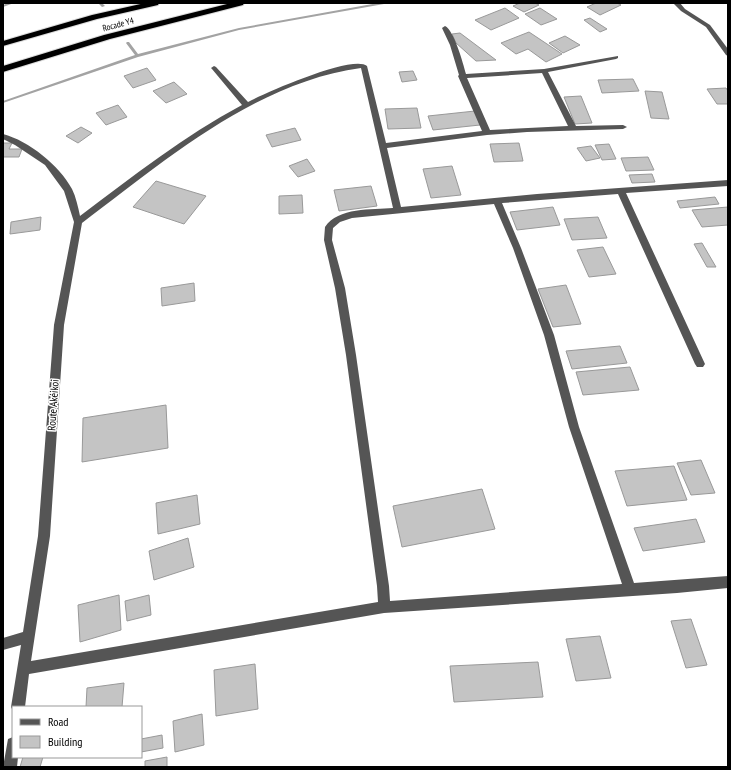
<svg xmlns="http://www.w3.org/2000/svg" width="731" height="770" viewBox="0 0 731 770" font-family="'PT Sans Narrow',sans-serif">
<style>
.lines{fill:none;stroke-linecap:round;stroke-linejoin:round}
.stream{fill:#a3a3a3;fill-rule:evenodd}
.building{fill:#c4c4c4;stroke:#999}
.highway-casing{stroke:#dbdbdb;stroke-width:2}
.minor{fill:#555;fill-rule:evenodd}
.highway{fill:#000;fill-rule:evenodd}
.labels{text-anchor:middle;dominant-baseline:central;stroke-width:3;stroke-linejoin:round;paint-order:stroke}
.far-street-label{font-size:9px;fill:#000;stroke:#fff}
.street-label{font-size:11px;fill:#000;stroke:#fff}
</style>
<rect width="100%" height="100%" fill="#fff"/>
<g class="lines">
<!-- stream -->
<path class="stream" d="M8 3H14L3 7V5Z
M98 3H102L105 6 102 7Z
M378 3H386L384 4 239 30 138 57 3 103V101L135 55 126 43 127 42H129L138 54 239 28Z"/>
</g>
<!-- building -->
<path class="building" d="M520 3H535L539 5 524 12 513 6Z
M596 3H617L621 5 600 15 587 7Z
M505 8 519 18 491 30 475 20Z
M540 8 557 19 541 25 525 14Z
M590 18 607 29 600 32 584 20Z
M529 32 562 54 546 62 528 49 516 54 501 43Z
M460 33 496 60 476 61 456 43 452 34Z
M565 36 580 45 563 53 549 43Z
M147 68 156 80 133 88 124 76Z
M413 71 417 80 402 82 399 72Z
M633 79 639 91 602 93 598 80Z
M174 82 187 94 166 103 153 91Z
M726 88 728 91V104H717L707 89Z
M645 91 662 92 669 119 651 118Z
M581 96 592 123 575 124 564 97Z
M118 105 127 117 106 125 96 113Z
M417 108 421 128 388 129 385 109Z
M475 111 480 125 433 130 428 116Z
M81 127 92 133 78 143 66 136Z
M295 128 301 140 272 147 266 135Z
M3 143H12L9 149H22L19 157H3Z
M519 143 523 161 494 162 490 144Z
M609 144 616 159 602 160 595 145Z
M591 146 600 158 586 161 577 148Z
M648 157 654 170 626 171 621 158Z
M307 159 315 171 298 177 289 166Z
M452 166 461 195 431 198 423 169Z
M652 174 655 182 632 183 629 175Z
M156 181 206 196 184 224 133 207Z
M371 186 377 206 339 211 334 190Z
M302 195 303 213 279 214V196Z
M715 197 719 204 680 208 677 201Z
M553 207 560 225 517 230 510 212Z
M728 207V225L702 227 692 210Z
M41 217 40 230 10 234 11 222Z
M598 217 607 238 572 240 564 219Z
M702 243 716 267H707L694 244Z
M603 247 616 274 589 277 577 250Z
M194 283 195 301 162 306 161 288Z
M566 285 581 324 553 327 538 289Z
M620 346 627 363 572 369 566 351Z
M630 367 639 390 583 395 576 372Z
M166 405 168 448 82 462 83 418Z
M701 460 715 493 691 495 677 463Z
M674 466 687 500 627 506 615 471Z
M482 489 495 529 402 547 393 506Z
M197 495 200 524 158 534 156 503Z
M696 519 705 542 643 551 634 528Z
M188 538 194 567 154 580 149 551Z
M119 595 121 630 80 642 78 605Z
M149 595 151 615 127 621 125 601Z
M691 619 707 665 686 668 671 621Z
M600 636 611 678 576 681 566 639Z
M538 662 543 697 454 702 450 666Z
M255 664 258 709 216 716 214 670Z
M124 683 122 707H86L87 688Z
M202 714 204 745 175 752 173 721Z
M162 735 163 748 141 752V739Z
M23 757H43L40 767H20Z
M167 757V767H145V761Z"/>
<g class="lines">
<defs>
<path id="highway" d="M145 3H159L158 5 97 19 3 46V41L92 15Z
M231 3H244L243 5 110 39 3 72V66L104 35Z"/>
</defs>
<!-- highway casing -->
<use href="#highway" class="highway-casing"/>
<!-- minor -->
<path class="minor" d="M673 3H680L685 9 710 25 728 49V56L726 55 706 27 681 11Z
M445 26C454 30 463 63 466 74L544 69 618 56V58L616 59 548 72 576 126 623 125 627 127 623 129 527 132 487 135 387 148 401 207 537 194 728 180V186L626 193 705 364 703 367H697L695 364 618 194 502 203 521 248 554 335 579 427 634 583 728 576V588L677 593 384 613 29 674 25 707H13V711L11 707 21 645 3 650V638L23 632 38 536 54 325 74 222 64 191 45 165 15 145 3 139V134C29 141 59 165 72 189 76 197 78 207 80 216 133 176 184 136 242 105L212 69 211 68 214 66 216 67 248 102C265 93 353 54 367 66L386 143 482 131 458 76 459 75 450 45 442 28ZM361 68 393 208C372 210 338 207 325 227L324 240 335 288 346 355 377 586 378 602 31 661 50 536 64 325 82 223C164 161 256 82 361 68ZM542 73 568 126 490 130 467 78ZM494 204 513 248 544 335 569 427 622 584 390 601 389 586 356 355 345 288 332 240 333 228 340 222 352 218Z
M13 737V757H18L17 767H3L8 739Z"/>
<!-- highway -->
<use href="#highway" class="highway"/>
</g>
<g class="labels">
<!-- far-street labels -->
<g class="far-street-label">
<text transform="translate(118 24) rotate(-15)">Rocade Y4</text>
</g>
<!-- street labels -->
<g class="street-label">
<text transform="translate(53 405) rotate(-86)">Route Akéikoi</text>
</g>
</g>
<!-- border -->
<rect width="731" height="770" fill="none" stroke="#000000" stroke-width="8"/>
<!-- legend -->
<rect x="12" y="706" width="130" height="52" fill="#ffffff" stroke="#999999"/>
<rect x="20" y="719" width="20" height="6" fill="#555555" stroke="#999999"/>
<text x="48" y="726" font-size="12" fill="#000000">Road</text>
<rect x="20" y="736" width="20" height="12" fill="#c4c4c4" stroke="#999999"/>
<text x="48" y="746" font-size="12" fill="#000000">Building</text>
</svg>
